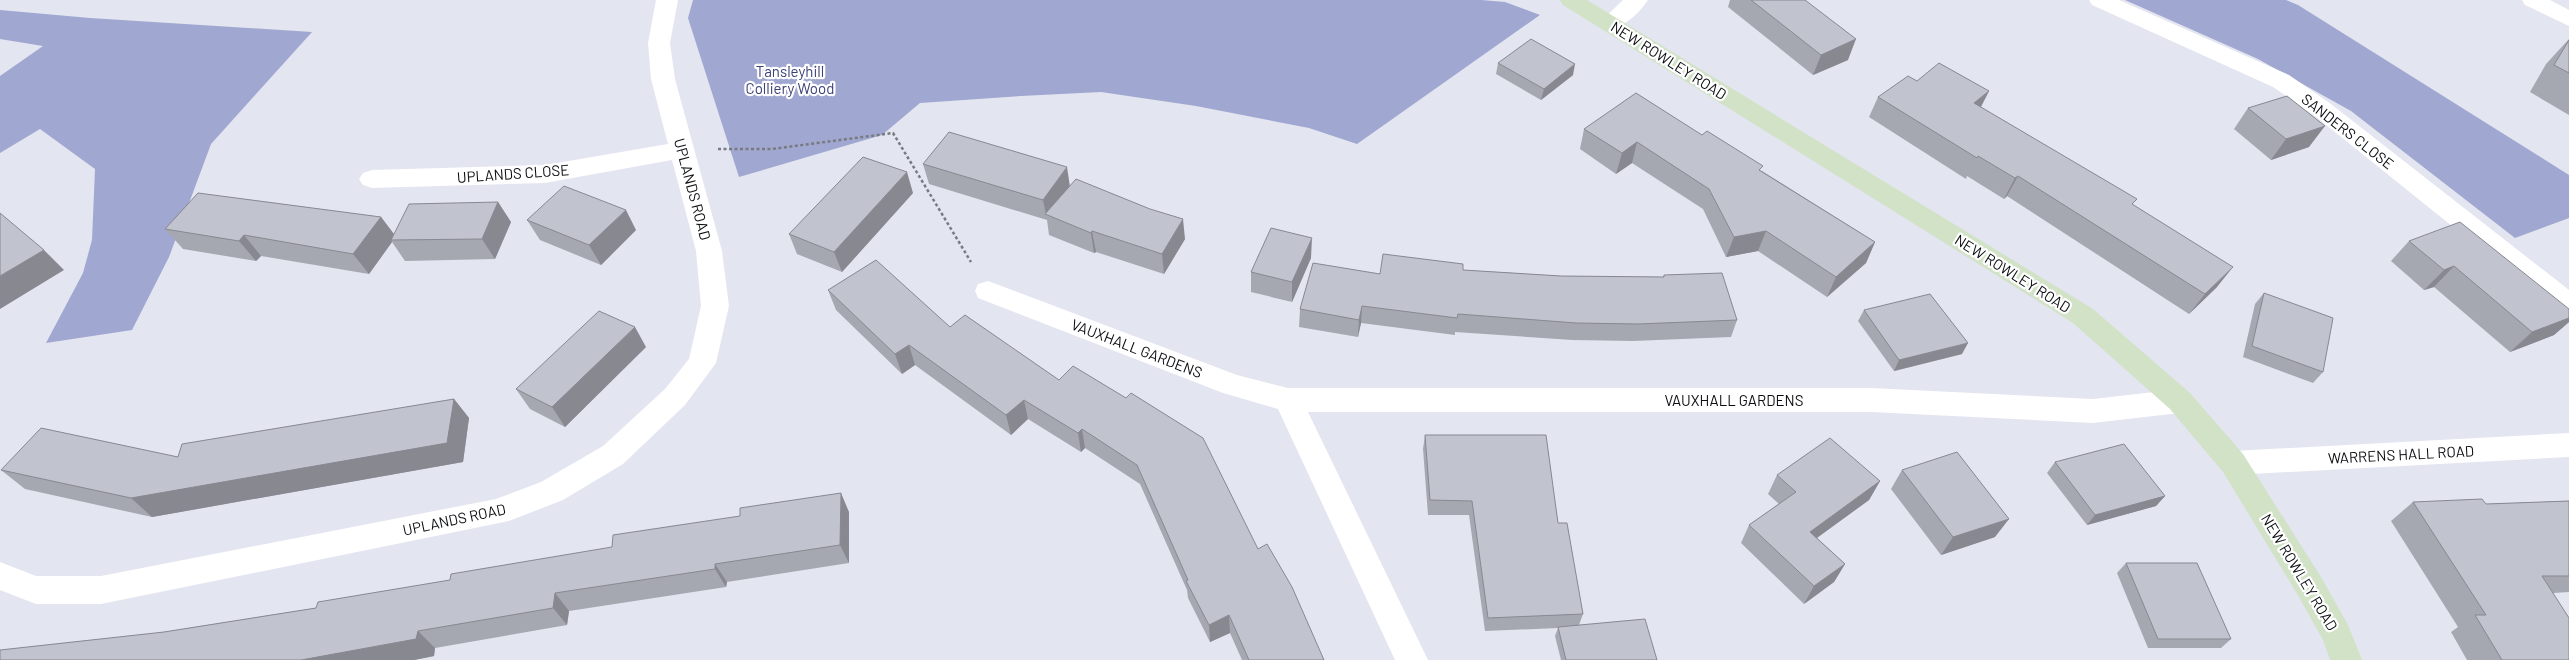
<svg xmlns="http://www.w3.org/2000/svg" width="2569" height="660" viewBox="0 0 2569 660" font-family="Barlow,sans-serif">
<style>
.forest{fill:#a0a7d0}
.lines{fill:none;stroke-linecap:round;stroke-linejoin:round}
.path{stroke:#797b82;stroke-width:2.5;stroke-dasharray:3 2.5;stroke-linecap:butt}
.minor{fill:#fff;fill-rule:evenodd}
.secondary{fill:#d2e2c7;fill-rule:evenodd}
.wall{fill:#a6a8b1}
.shaded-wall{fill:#878890}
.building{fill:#c1c3ce;stroke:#878890}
.labels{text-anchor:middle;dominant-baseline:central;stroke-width:4.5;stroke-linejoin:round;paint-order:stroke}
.street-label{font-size:15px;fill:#0c0d11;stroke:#fff}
.park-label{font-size:15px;fill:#3c4176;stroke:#fff}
</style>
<rect width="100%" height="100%" fill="#e3e5f0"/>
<!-- forest -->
<path class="forest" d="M693 0H1481L1505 2 1540 15 1357 144 1309 128 1196 106 1101 92 1021 96 920 103 882 135 739 177 688 18Z
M2125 0H2286L2298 5 2569 175V218L2515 238 2351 111 2258 59Z
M0 10 90 18 312 32 211 144 169 257 132 330 46 343 83 273 92 240 95 169 40 129 0 153V76L43 46 0 39Z"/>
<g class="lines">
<!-- path -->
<path class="path" d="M718 149H772L893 133 971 262"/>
<!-- minor -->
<path class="minor" d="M656 0H678L670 43 675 79 722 251 729 306 716 363 685 405 623 464 563 500 509 521 101 604H36L0 590V562L36 576H101L496 499 541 482 603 446 665 389 689 359 701 306 696 251 672 160 545 183 372 188 363 185 359 179 363 173 372 170 545 165 668 144 651 79 648 43Z
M1623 0H1648C1639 14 1619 33 1602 28L1599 23Z
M2089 0H2119L2289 75 2331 104 2569 290V315L2559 312 2315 116 2273 87 2092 5Z
M2522 0H2550L2569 10V26L2525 5Z
M988 281 1237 375 1288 388H1871L2093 399 2180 389 2190 393 2194 401 2190 409 2180 413 2093 423 1871 412H1308L1428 660H1395L1278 409 1223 393 978 298 975 291 978 284Z
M2569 433V457L2233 475 2223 472 2218 463 2223 454 2233 451Z"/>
<!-- secondary -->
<path class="secondary" d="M1560 0H1587L2093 309 2190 393 2243 454 2321 577 2348 625 2362 660H2330L2323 640 2299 597 2223 472 2170 409 2073 323 1563 5Z"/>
</g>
<!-- wall -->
<path class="wall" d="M1730 0H1805L1848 60 1813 75 1728 7Z
M2569 39V115L2530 92 2546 64Z
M1498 63 1573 75 1541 100 1496 74Z
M1917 81 1989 91 1981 107 2133 205 2217 287 2189 314 2007 196 2004 199 1967 176 1966 179 1869 117 1878 97Z
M2248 108 2309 147 2271 160 2234 129Z
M1584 129 1762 171 1875 242 1866 263 1827 297 1758 251 1726 257 1703 209 1632 163 1616 174 1580 149Z
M923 164 1070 186 1185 239 1164 274 1096 252 1094 253 1049 235 1047 220 929 184Z
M913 193 842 272 797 254 789 234Z
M498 202 511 222 495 259 405 261 392 242 369 274 261 256 256 261 183 249 165 229 381 217 394 234Z
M527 220 636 230 601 265 540 240Z
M2409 241 2569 309V322L2554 335 2510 352 2434 287 2424 290 2391 261Z
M1311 258 1292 302 1251 292V272Z
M1463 270 1561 276 1663 277 1664 275 1737 320 1731 337 1633 341 1572 340 1455 332V335L1361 323 1358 337 1299 327 1300 309Z
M828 290 950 327 1258 549 1324 660H1242L1230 633 1210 642 1188 598 1187 590 1140 484 1085 448 1081 452 1028 419 1011 435 915 365 902 374 836 310Z
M2264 293 2323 372 2313 383 2243 357 2255 304Z
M1864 310 1962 354 1894 371 1858 321Z
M646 347 565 427 530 409 516 389Z
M454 399 469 418 463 462 152 517 25 489 1 470 178 457Z
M1425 435 1558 523 1583 614 1579 625 1657 660H1561L1555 636 1558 628 1485 631 1469 515H1428L1423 449Z
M2055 462 2165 496 2156 506 2087 525 2047 473Z
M1902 470 1995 537 1941 555 1891 489Z
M1777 475 1880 481 1869 500 1817 538 1845 564 1834 582 1804 604 1741 543 1749 525 1779 504 1768 494Z
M2569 501V592L2553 593 2569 660H2467L2451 632 2458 627 2391 521 2413 502 2486 504Z
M849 512V563L727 582 726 587 569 611 567 625 435 648 434 656 414 660H0L164 632 316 608Z
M2126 563 2231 639 2221 648H2148L2117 573Z"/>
<!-- shaded-wall -->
<path class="shaded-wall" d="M1856 39 1848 60 1813 75 1821 55Z
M1575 64 1573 75 1541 100 1544 89Z
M1989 91 1978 112 1974 103Z
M2325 126 2309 147 2271 160 2286 139Z
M1637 142 1632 163 1616 174 1622 153Z
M1067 167 1070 187 1046 214 1043 200Z
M907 172 913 193 842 272 834 252Z
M2018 176 2007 196 2004 199 2015 178Z
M498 202 511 222 495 259 482 239Z
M626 210 636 230 601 265 589 245Z
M381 217 396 237 391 240 392 242 369 274 353 254Z
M1183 219 1185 239 1164 274 1162 254Z
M1092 231 1096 252 1094 253 1091 233Z
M1766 231 1758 251 1726 257 1734 237Z
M244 235 261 256 256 261 239 241Z
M1312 238 1311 258 1292 302V282Z
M1875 242 1866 263 1827 297 1836 277Z
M44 250 64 270 0 309V276Z
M2454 266 2434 287 2424 290 2444 270Z
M2233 267 2217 287 2189 314 2205 294Z
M1362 306 1361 323 1358 337 1359 320Z
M2569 318V322L2554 335 2510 352 2532 332Z
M635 327 646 347 565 427 552 407Z
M1968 343 1962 354 1894 371 1899 360Z
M909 345 915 365 902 374 895 354Z
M454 399 469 418 463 462 152 517 131 498Z
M1024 400 1028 419 1011 435 1006 415Z
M1082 429 1085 448 1081 452 1078 433Z
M1880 481 1869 500 1800 550 1810 532Z
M841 493 849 512V563L840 545Z
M2165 496 2156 506 2087 525 2095 515Z
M2009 519 1995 537 1941 555 1953 537Z
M715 564 727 582 726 587 715 569Z
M1845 564 1834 582 1804 604 1814 586Z
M555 593 569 611 567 625 553 608Z
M1229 615 1230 633 1210 642 1209 625Z
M418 631 435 648 434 656 414 660H301Z"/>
<!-- building -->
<path class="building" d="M1751 0H1805L1856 39 1821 55Z
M1531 39 1575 64 1544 89 1498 63Z
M2569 40V73L2554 65Z
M1939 63 1989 91 1974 103 2137 199 2132 204 2233 267 2205 294 2018 176 2015 178 1978 156 1977 158 1878 97 1908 76 1917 81Z
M1636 93 1702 135 1707 131 1763 166 1759 170 1875 242 1836 277 1766 231 1734 237 1709 189 1637 142 1622 153 1584 129Z
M2287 96 2325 126 2286 139 2248 108Z
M949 132 1067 167 1043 200 923 164Z
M863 157 907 172 834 252 789 234Z
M1076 179 1150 209 1183 219 1162 254 1092 231 1091 233 1045 214Z
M564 186 626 210 589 245 527 220Z
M198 193 381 217 353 254 244 235 239 241 165 229Z
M498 202 482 239 391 240 409 204Z
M0 213 44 250 0 276Z
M2460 222 2569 309V318L2532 332 2454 266 2444 270 2409 241Z
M1271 228 1312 238 1292 282 1251 272Z
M1383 254 1463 264V270L1561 276 1664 277V275L1722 273 1737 320 1638 324 1576 323 1458 314 1457 318 1362 306 1359 320 1300 309 1313 263 1380 274Z
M876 260 950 327 965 315 1059 380 1073 366 1126 398 1131 393 1203 438 1258 549 1267 544 1292 587 1324 660H1249L1229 615 1209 625 1186 581 1188 580 1137 465 1082 429 1078 433 1024 400 1006 415 909 345 895 354 828 290Z
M2264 293 2333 318 2323 372 2252 346Z
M1930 294 1968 343 1899 360 1864 310Z
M599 311 635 327 552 407 516 389Z
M454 399 447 443 131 498 1 470 41 428 178 457 182 444Z
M1425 435H1546L1558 523H1567L1583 614 1488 618 1472 501 1430 500Z
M1830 438 1880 481 1810 532 1845 564 1814 586 1749 525 1796 492 1777 475Z
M2124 444 2165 496 2095 515 2055 462Z
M1957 452 2009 519 1953 537 1902 470Z
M841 493 840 545 715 564V569L555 593 553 608 418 631 416 639 301 660H0V650L164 632 316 608 318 602 450 580 451 574 612 547 613 535 740 516V508Z
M2482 499 2486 504 2569 501V576H2542L2569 618V660H2502L2475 615H2486L2413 502Z
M2126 563H2197L2231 639H2158Z
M1645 619 1657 660H1566L1558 627Z"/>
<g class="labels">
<!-- street labels -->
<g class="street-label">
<text transform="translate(1669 60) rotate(32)">NEW ROWLEY ROAD</text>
<text transform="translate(2348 131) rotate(38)">SANDERS CLOSE</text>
<text transform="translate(513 173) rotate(-4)">UPLANDS CLOSE</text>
<text transform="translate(693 189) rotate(75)">UPLANDS ROAD</text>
<text transform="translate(2013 273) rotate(32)">NEW ROWLEY ROAD</text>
<text transform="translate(1137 348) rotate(21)">VAUXHALL GARDENS</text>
<text x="1734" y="400">VAUXHALL GARDENS</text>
<text transform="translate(2401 454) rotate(-3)">WARRENS HALL ROAD</text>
<text transform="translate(454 519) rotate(-12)">UPLANDS ROAD</text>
<text transform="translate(2300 572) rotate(59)">NEW ROWLEY ROAD</text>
</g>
<!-- park labels -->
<g class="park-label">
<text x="790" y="71">Tansleyhill<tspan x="790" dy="17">Colliery Wood</tspan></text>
</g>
</g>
</svg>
